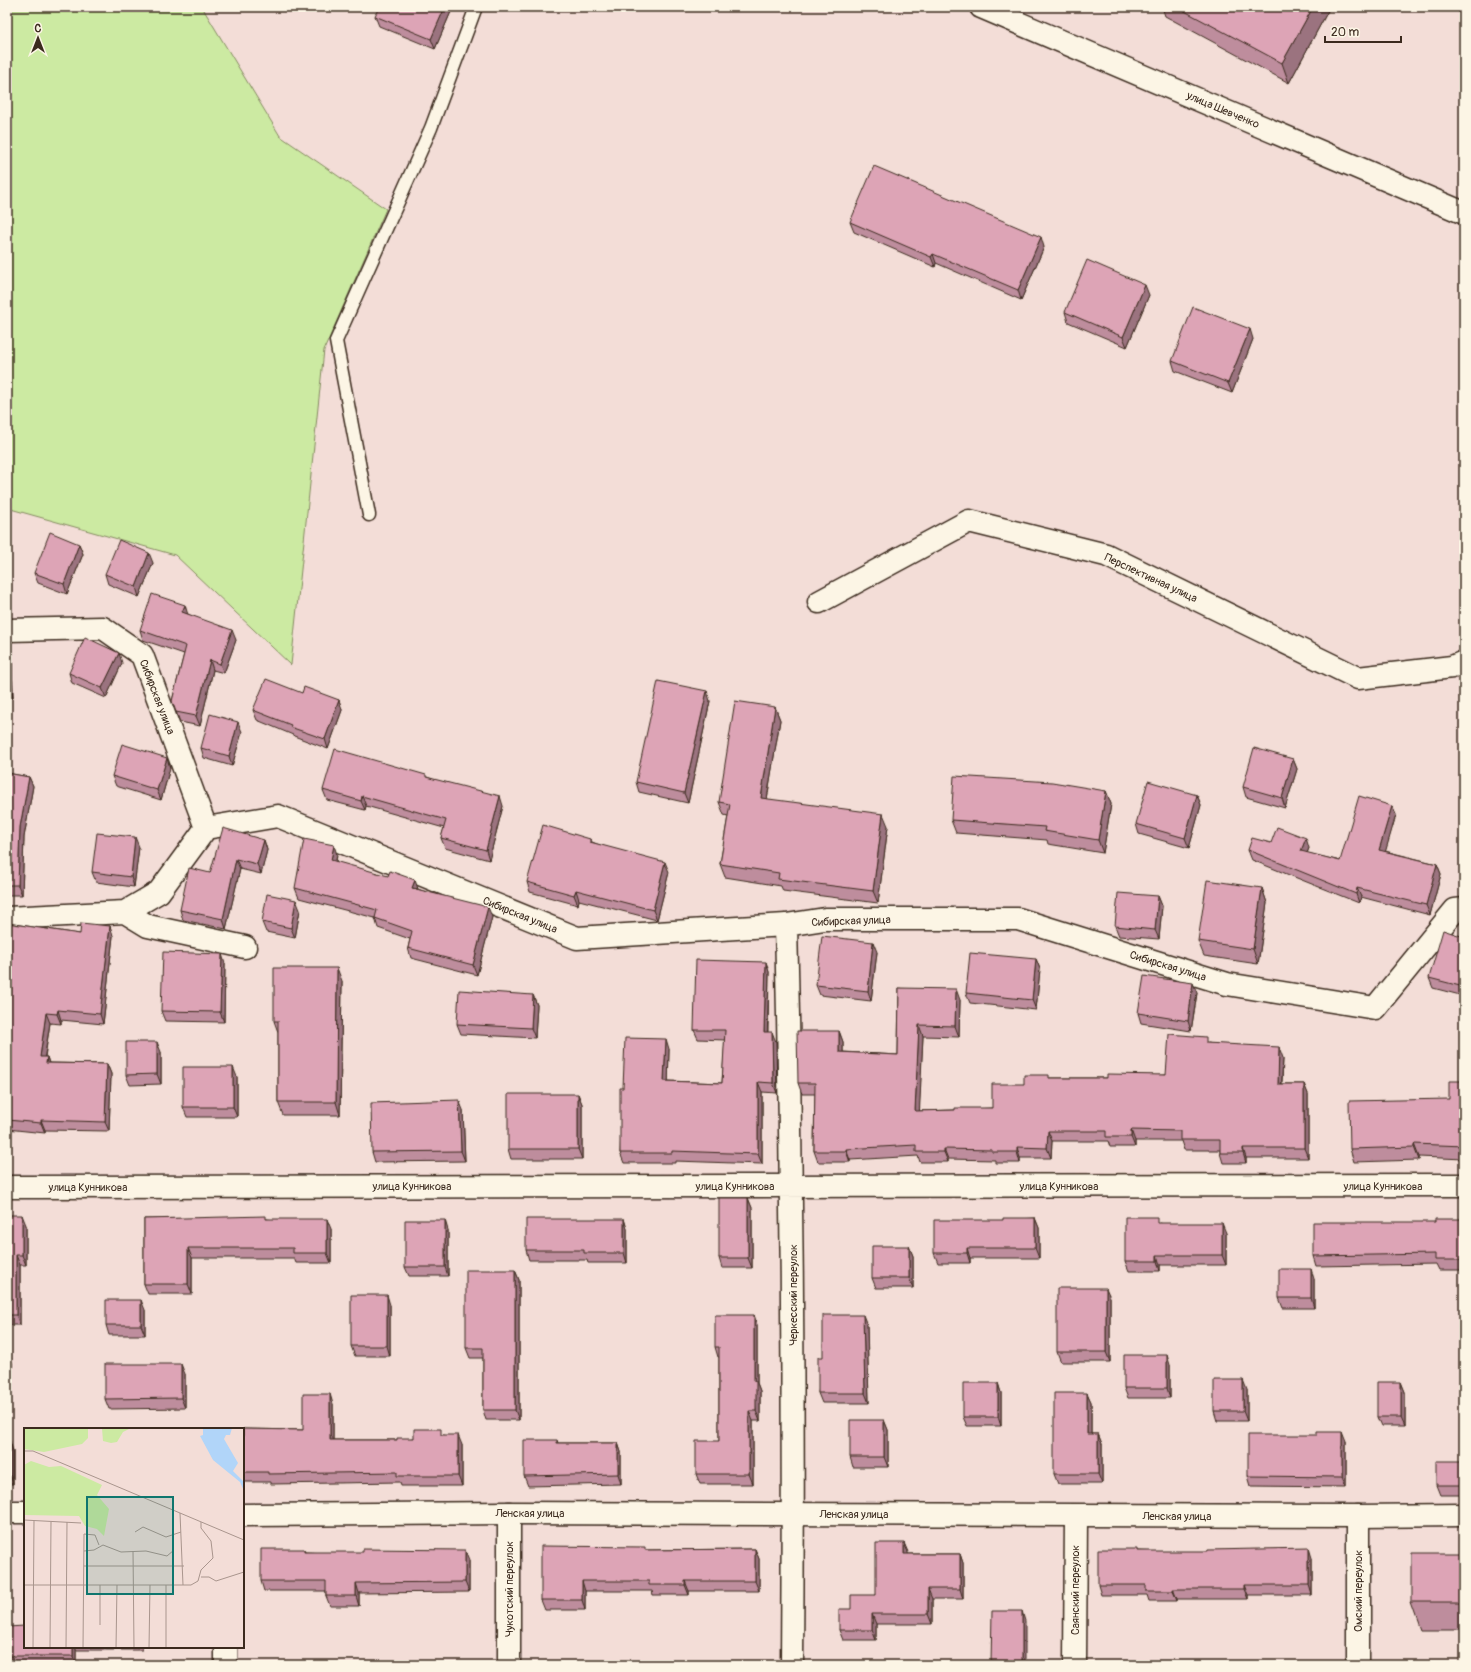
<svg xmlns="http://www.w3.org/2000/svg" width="1471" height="1672" viewBox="0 0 1471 1672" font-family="Pangolin,sans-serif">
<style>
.green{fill:#cceaa2;stroke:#848a60}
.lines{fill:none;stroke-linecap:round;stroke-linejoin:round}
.service-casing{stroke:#3b2a1e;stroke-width:15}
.minor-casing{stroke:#3b2a1e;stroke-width:25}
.tertiary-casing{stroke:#3b2a1e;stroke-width:25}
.service{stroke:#fcf5e5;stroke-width:12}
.minor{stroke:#fcf5e5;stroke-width:22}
.tertiary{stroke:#fcf5e5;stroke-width:22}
.wall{fill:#be8d9d;stroke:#3b2a1e}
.shaded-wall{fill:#9b737f;stroke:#3b2a1e}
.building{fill:#dda4b6;stroke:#3b2a1e}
.labels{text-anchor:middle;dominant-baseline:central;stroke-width:3;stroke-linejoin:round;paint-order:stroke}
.street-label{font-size:11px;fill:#3b2a1e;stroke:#fcf5e5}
.inset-road{fill:none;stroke:#a9958d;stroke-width:1}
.view{fill:#0f766e;fill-opacity:0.15;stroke:#0f766e;stroke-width:2}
.inset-edge{fill:none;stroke:#3b2a1e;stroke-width:2}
</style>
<rect width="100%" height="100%" fill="#f3ddd7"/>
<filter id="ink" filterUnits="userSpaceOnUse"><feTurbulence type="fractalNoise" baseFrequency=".025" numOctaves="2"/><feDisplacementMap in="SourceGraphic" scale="8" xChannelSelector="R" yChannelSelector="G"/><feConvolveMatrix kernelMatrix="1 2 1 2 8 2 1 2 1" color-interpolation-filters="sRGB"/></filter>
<g filter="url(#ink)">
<!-- green -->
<path class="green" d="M7 7H202L280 136 386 209 324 350 291 665 175 555 7 508Z"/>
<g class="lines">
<defs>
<path id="service" d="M369 515 336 341 431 128 476 7"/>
<path id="minor" d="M819 602 969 521 1106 555 1358 678 1452 667 1464 662
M7 630 103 628 142 655 206 828
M125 912 148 926 245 947
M7 918 125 912 159 892 206 828 278 816 577 938 786 925 825 919H1018L1227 984 1375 1008 1455 910 1464 909
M786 925C792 1172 794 1418 792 1665
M7 1187 1464 1185
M1358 1516V1665
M226 1665V1647
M509 1665V1513
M1075 1665 1076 1516"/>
<path id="tertiary" d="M981 7 1464 213
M7 1512H25
M243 1515 509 1513 1358 1516 1464 1515"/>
</defs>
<!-- service casing -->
<use href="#service" class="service-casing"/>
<!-- minor casing -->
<use href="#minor" class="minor-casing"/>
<!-- tertiary casing -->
<use href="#tertiary" class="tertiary-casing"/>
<!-- service -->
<use href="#service" class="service"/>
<!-- minor -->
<use href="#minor" class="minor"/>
<!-- tertiary -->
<use href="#tertiary" class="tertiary"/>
</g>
<!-- wall -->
<path class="wall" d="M453 7 435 49 379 26 375 16Z
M1162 7H1330L1289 83 1165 16Z
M850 222 1044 247 1021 300 936 263 935 267 854 232Z
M1149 295 1127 347 1068 322 1065 312Z
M1253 339 1232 393 1175 371 1172 361Z
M79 544 83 554 67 594 38 583 34 573Z
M153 563 139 597 108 584 105 574Z
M188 614 236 640 224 673 213 670 200 726 180 722 172 701 184 654 143 640 140 630Z
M7 649H8L12 659 13 698H7Z
M122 663 106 698 72 683 69 673Z
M302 693 339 700 342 710 328 749 294 736 293 735 257 720 253 710Z
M710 701 688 803 639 792 636 782Z
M775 707 780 720 767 799 888 826 878 903 783 891 781 886 725 877 720 864 728 816 724 815 719 802Z
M242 732 232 766 204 758 201 748Z
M1293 759 1297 769 1285 808 1246 797 1243 787Z
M170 768 161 800 116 786 112 776Z
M7 773 29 777 33 786 24 837 22 895H7Z
M427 777 503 806 489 860 445 848 441 838 444 828 366 806 365 810 327 800 323 790Z
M1106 791 1111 804 1103 853 1048 844 1047 840 956 833 951 820Z
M1197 795 1201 805 1189 848 1139 834 1136 824Z
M1392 806 1396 815 1385 851 1437 864 1441 874 1430 915 1361 897 1359 903 1252 860 1248 850 1271 843 1309 848 1307 853 1340 861Z
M590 839 592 842 669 872 657 920 579 900 578 905 530 892 527 882Z
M264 840 267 850 261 874 240 869 226 929 183 920 180 910 210 873Z
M139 847 134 887 96 882 92 872Z
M337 855 336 862 418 889 492 917 477 975 411 958 408 948 410 939 378 928 375 918 299 898 295 888Z
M1262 888 1267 903 1258 964 1204 956 1198 941Z
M1158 896 1162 906 1159 939 1119 936 1115 926Z
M300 910 295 938 266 932 262 922Z
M7 923 80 934 110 926 113 936 103 1024 61 1020V1024L50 1023 45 1057H47L49 1063 107 1064 111 1074 109 1131 45 1130V1133L7 1129Z
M1464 937V996L1433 988 1429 978Z
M877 952 871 1001 820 995 816 985Z
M1036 959 1040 969 1036 1010 970 1003 966 993Z
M766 962 769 972 768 1032 776 1042 777 1093 762 1092V1164L675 1161V1163H624L620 1153 623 1088 669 1049 668 1081 722 1083 725 1040 698 1039 694 1030Z
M225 964 224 1022 165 1021 161 1011Z
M342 981 340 1115H283L278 1102V1032L274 1021Z
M899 988 960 1000 959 1037 923 1036 919 1111 955 1110 992 1108 1024 1084 1050 1078H1107L1166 1075 1208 1043 1283 1058 1282 1084H1304L1308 1094V1158H1246V1163H1223L1220 1153V1150H1184L1181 1141H1135V1147H1110L1108 1141H1052L1051 1158H1020V1163H995V1160L948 1159V1162H920L918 1156 850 1160V1162H818L814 1151 815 1094H802L798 1083 839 1031 843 1042V1052L898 1055Z
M1197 993 1191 1031 1141 1023 1138 1013Z
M533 995 537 1005 535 1038 461 1034 457 1024Z
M161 1052V1084L130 1085 126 1075Z
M237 1077V1117H187L183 1107Z
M1464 1081V1159L1419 1157V1160L1354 1162 1350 1149 1449 1099Z
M578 1094 582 1104V1159H511L508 1149Z
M463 1110 465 1161 375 1162 372 1152Z
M748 1198 752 1208V1268H722L719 1258Z
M7 1215 26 1225V1265H20V1325H7Z
M1035 1218 1039 1228V1258H970V1263H938L934 1253 1003 1220Z
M144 1219H267L331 1229V1263H296L294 1258H192V1294H148L144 1284Z
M624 1219 627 1229V1263H588L587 1260H529L526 1250Z
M1464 1219V1270H1439L1436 1264 1316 1266 1313 1256 1435 1222Z
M1159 1223 1226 1233V1265H1160V1271H1129L1125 1261Z
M448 1230V1276H409L405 1267Z
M909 1246 913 1256V1288H876L872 1278Z
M515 1270 519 1280V1420H486L483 1410V1358H470L466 1348Z
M1314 1279V1308H1283L1279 1298Z
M1110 1297V1362H1061L1057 1352Z
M390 1305V1356H355L351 1346Z
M145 1310V1335H109L106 1325Z
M754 1315 757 1325V1383L760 1391V1421H753V1484H700L696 1474 719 1441V1357H718L715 1347Z
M867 1325 869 1403H822L818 1393 823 1357Z
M7 1353 12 1363V1392H7Z
M1170 1365V1398H1128L1124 1388Z
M185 1374V1408L109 1409 105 1399Z
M1401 1382 1405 1392V1426H1381L1377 1417Z
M998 1383 1001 1393V1426H967L963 1417Z
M1247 1390V1421H1217L1214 1411Z
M1087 1393 1091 1402V1434H1098L1102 1444V1484H1058L1054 1474Z
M333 1404V1440H397L414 1438 444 1435 462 1445V1486H401L400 1482 271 1484V1482H243V1429L303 1430Z
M884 1420 888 1430V1467H853L850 1457Z
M557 1440 558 1443H618L621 1452V1484L528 1486 524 1476Z
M7 1441 13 1451V1484H7Z
M1346 1442V1487L1251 1486 1248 1476Z
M1462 1461 1464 1467V1495H1440L1436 1485Z
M904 1543 908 1554H960L963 1563V1599H932V1624H876V1640H843L839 1630 851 1609 876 1595Z
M304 1549 305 1552 469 1560V1592L359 1593V1606H330L326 1596V1591H264L261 1581Z
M755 1549 759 1559V1591H689V1595H653L652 1591H585V1610H545L541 1600 646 1550Z
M1137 1551 1312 1558V1595H1248V1599H1177V1601H1149L1147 1595H1101L1098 1585Z
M1464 1553V1630H1422L1412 1602Z
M7 1627 25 1647H142V1650H76V1665H7Z"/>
<!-- shaded-wall -->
<path class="shaded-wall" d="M445 7H453L435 49 431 39Z
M1313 7H1330L1289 83 1282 63Z
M1041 237 1044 247 1021 300 1018 290Z
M933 254 936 263 935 267 931 257Z
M1145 285 1149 295 1127 347 1123 337Z
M1250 329 1253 339 1232 393 1228 383Z
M79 544 83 554 67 594 64 584Z
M149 553 153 563 139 597 136 587Z
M185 605 188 615 182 612Z
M232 630 236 640 224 673 220 664Z
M8 649 12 659 13 698 9 688Z
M119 653 122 663 106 698 102 688Z
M210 660 213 670 200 726 196 716Z
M707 691 710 701 688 803 684 793Z
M339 700 342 710 328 749 325 739Z
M775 707 780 720 765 811 761 798Z
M238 722 242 732 232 766 229 756Z
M167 758 170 768 161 800 157 790Z
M1293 759 1297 769 1285 808 1282 798Z
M29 777 33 786 24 837 22 895 18 885 20 827Z
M1106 791 1111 804 1103 853 1098 840Z
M1197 795 1201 805 1189 848 1185 838Z
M362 796 366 806 365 810 361 801Z
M500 796 503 806 489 860 486 850Z
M1392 806 1396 815 1383 860 1379 850Z
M883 814 888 826 878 903 873 891Z
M135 837 139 847 134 887 131 877Z
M1306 838 1309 848 1304 861 1301 851Z
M264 840 267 850 261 874 257 864Z
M334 845 337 855 334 870 331 860Z
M236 859 240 869 226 929 223 919Z
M665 862 669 872 657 920 653 910Z
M1437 864 1441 874 1430 915 1426 905Z
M415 880 418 889 412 888Z
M1262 888 1267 903 1258 964 1253 949Z
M1357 888 1361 897 1359 903 1356 894Z
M576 890 579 900 578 905 574 895Z
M1158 896 1162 906 1159 939 1155 930Z
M296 900 300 910 295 938 291 928Z
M488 907 492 917 477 975 473 965Z
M110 926 113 936 103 1024 100 1014Z
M873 942 877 952 871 1001 868 991Z
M222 954 225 964 224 1022 220 1012Z
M1036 959 1040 969 1036 1010 1032 1000Z
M766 962 769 972 767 1042 764 1032Z
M337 968 342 981 340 1115 336 1102Z
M1193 983 1197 993 1191 1031 1188 1021Z
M956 989 960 1000 959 1037 955 1026Z
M533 995 537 1005 535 1038 531 1028Z
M58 1010 61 1020V1024L57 1014Z
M46 1013 50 1023 43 1067 40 1057Z
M919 1025 923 1036 919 1121 915 1111Z
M839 1031 843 1042V1062L839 1052Z
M772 1032 776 1042 777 1093 773 1083Z
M666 1039 669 1049 668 1091 664 1081Z
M157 1042 161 1052V1084L157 1074Z
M1279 1047 1283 1058 1281 1094 1278 1084Z
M47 1057 50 1067 46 1063Z
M107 1064 111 1074 109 1131 105 1122Z
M233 1067 237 1077V1117L233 1107Z
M758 1082 762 1092V1164L758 1154Z
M1304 1084 1308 1094V1158L1304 1148Z
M578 1094 582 1104V1159L578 1149Z
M459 1100 463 1110 465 1161 461 1151Z
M41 1120 45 1130V1133L41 1123Z
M1131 1130 1135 1141V1147L1131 1137Z
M1048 1131 1052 1141 1051 1158 1047 1148Z
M1414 1144 1419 1157V1160L1414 1147Z
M1017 1147 1020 1158V1163L1017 1152Z
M1243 1148 1246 1158V1163L1243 1153Z
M846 1149 850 1160V1162L846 1151Z
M944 1149 948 1159V1162L944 1152Z
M748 1198 752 1208V1268L748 1258Z
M22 1215 26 1225V1265L22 1255Z
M1035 1218 1039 1228V1258L1035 1248Z
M327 1219 331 1229V1263L327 1253Z
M624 1219 627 1229V1263L624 1253Z
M445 1220 448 1230V1276L445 1267Z
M1222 1223 1226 1233V1265L1222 1255Z
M909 1246 913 1256V1288L909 1278Z
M188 1248 192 1258V1294L188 1284Z
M967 1248 970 1258V1263L967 1253Z
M16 1255 20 1265V1325L16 1315Z
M1157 1255 1160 1265V1271L1157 1261Z
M1311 1269 1314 1279V1308L1311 1298Z
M515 1270 519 1280V1420L515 1410Z
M1106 1288 1110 1297V1362L1106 1352Z
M387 1295 390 1305V1356L387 1346Z
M141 1300 145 1310V1335L141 1325Z
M754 1315 757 1325V1383L760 1391V1421L756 1411 754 1381Z
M863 1315 867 1325 869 1403 865 1393Z
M9 1353 12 1363V1392L9 1382Z
M1167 1355 1170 1365V1398L1167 1388Z
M181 1364 185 1374V1408L181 1398Z
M1243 1380 1247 1390V1421L1243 1411Z
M1401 1382 1405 1392V1426L1401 1417Z
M998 1383 1001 1393V1426L998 1417Z
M1087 1393 1091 1402V1444L1087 1434Z
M330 1394 333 1404V1450L330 1440Z
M749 1411 753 1421V1484L749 1474Z
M884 1420 888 1430V1467L884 1457Z
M1342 1432 1346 1442V1487L1342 1477Z
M1098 1434 1102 1444V1484L1098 1474Z
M458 1435 462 1445V1486L458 1476Z
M10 1441 13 1451V1484L10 1474Z
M618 1443 621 1452V1484L618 1474Z
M1462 1461 1464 1467V1491L1462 1485Z
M904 1543 908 1552V1563L904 1554Z
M1309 1548 1312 1558V1595L1309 1585Z
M755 1549 759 1559V1591L755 1581Z
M465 1550 469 1560V1592L465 1582Z
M960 1554 963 1563V1599L960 1589Z
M582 1581 585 1591V1610L582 1600Z
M685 1581 689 1591V1595L685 1585Z
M356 1583 359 1593V1606L356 1596Z
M1244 1585 1248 1595V1599L1244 1589Z
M928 1589 932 1599V1624L928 1614Z
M1173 1589 1177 1599V1601L1173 1591Z
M1022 1611 1025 1621V1665H1022Z
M872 1614 876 1624V1640L872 1630Z
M73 1647H75L76 1650V1665L73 1656Z
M9 1656 12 1665H9Z"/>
<!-- building -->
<path class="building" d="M379 7H445L431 39 375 16Z
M1177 7H1313L1282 63Z
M874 166 1041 237 1018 290 933 254 931 257 850 222Z
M1087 260 1145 285 1123 337 1065 312Z
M1193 307 1250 329 1228 383 1172 361Z
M50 532 79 544 64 584 34 573Z
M119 540 149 553 136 587 105 574Z
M152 594 185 605 182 612 232 630 220 664 210 660 196 716 176 712 172 701 186 646 140 630Z
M85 637 119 653 102 688 69 673Z
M7 649H8L9 688H7Z
M266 679 302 693 304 687 339 700 325 739 290 727 291 725 253 710Z
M658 681 707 691 684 793 636 782Z
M735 701 775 707 761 798 883 814 873 891 778 879 779 873 720 864 730 804 719 802Z
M210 714 238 722 229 756 201 748Z
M122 744 167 758 157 790 112 776Z
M1254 748 1293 759 1282 798 1243 787Z
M335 749 426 775V777L500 796 486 850 441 838 446 820 362 796 361 801 323 790Z
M7 773 29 777 20 827 18 885H7Z
M954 776 1052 782 1106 791 1098 840 1044 831 1045 827 951 820Z
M1148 781 1197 795 1185 838 1136 824Z
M1359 796 1392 806 1379 850 1437 864 1426 905 1357 888 1356 894 1248 850 1252 838 1271 843 1277 827 1306 838 1301 851 1340 861Z
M543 825 590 839V842L665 862 653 910 576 890 574 895 527 882Z
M223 828 264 840 257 864 236 859 223 919 180 910 189 868 210 873Z
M97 833 135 837 131 877 92 872Z
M304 839 334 845 331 860 388 876 390 871 415 880 412 888 488 907 473 965 408 948 412 931 375 918 377 910 295 888Z
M1207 880 1262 888 1253 949 1198 941Z
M1118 893 1158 896 1155 930 1115 926Z
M267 894 296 900 291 928 262 922Z
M7 923 80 934 81 923 110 926 100 1014 58 1010 57 1014 46 1013 40 1057H47L46 1063 107 1064 105 1122 41 1120V1123L7 1120Z
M1443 930 1464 937V987L1429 978Z
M822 936 873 942 868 991 816 985Z
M163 952 222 954 220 1012 161 1011Z
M970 953 1036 959 1032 1000 966 993Z
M696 960 766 962 764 1032H772L773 1083 758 1082V1154L672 1151V1153H620V1088H623L625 1038 666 1039 664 1081 722 1083 725 1030H694Z
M274 968H337L336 1102H278V1021H274Z
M1144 976 1193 983 1188 1021 1138 1013Z
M899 988 956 989 955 1026 919 1025 915 1111 955 1110V1108H992V1084H1024V1075H1049V1078H1107V1074L1166 1075 1169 1034 1206 1037V1043L1279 1047 1278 1084H1304V1148H1243V1153H1220V1140H1180V1131L1131 1130V1137H1106V1131H1048L1047 1148 1017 1147V1152H992V1150L944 1149V1152H916V1145L846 1149V1151H814L815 1083H798L797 1031H839V1052L898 1055Z
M459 990 533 995 531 1028 457 1024Z
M126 1042H157V1074L126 1075Z
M183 1067H233V1107H183Z
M1449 1081H1464V1146L1414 1144V1147L1350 1149 1349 1101 1449 1099Z
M508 1094H578V1149H508Z
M459 1100 461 1151 372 1152 371 1103Z
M719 1198H748V1258H719Z
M7 1215H22V1255H16V1315H7Z
M266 1216V1219H327V1253H293V1248H188V1284H144V1219Z
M1125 1217H1157V1223H1222V1255H1157V1261H1125Z
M1003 1218H1035V1248H967V1253H934V1220H1003Z
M526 1219H624V1253H584V1250H526Z
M1435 1219H1464V1260H1435V1254L1313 1256V1222H1435Z
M405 1220H445V1267H405Z
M872 1246H909V1278H872Z
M1279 1269H1311V1298H1279Z
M466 1270H515V1410H483V1348H466Z
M1057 1288H1106V1352H1057Z
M351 1295H387V1346H351Z
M106 1300H141V1325H106Z
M715 1315H754V1381H756V1411H749V1474H696V1441H719V1347H715Z
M823 1315H863L865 1393H818V1357H823Z
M7 1353H9V1382H7Z
M1124 1355H1167V1388H1124Z
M105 1364H181V1398L105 1399Z
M1214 1380H1243V1411H1214Z
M1377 1382H1401V1417H1377Z
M963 1383H998V1417H963Z
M1054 1393H1087V1434H1098V1474H1054Z
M303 1394H330V1440H397V1438H414V1429H441V1435H458V1476H397V1472L268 1474V1472H243V1429L303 1430Z
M850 1420H884V1457H850Z
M1317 1432H1342V1477L1248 1476V1435H1317Z
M524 1440H557V1443H618V1474L524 1476Z
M7 1441H10V1474H7Z
M1436 1461H1462V1485H1436Z
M876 1543H904V1554H960V1589H928V1614H872V1630H839V1609H851V1595H876Z
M541 1546 645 1547V1550L755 1549V1581H685V1585H649V1581H582V1600H541Z
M1309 1548V1585H1244V1589H1173V1591H1146V1585H1098V1549H1137V1551H1208V1550Z
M261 1549H304V1552H363V1549L465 1550V1582L356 1583V1596H326V1581H261Z
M1412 1553H1464V1602H1412Z
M992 1611H1022V1665H991Z
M25 1626V1647H73V1656H9V1665H7V1627Z"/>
</g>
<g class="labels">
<!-- street labels -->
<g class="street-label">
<text transform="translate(1223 110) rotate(23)">улица Шевченко</text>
<text transform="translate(1151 578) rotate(25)">Перспективная улица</text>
<text transform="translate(157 697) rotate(69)">Сибирская улица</text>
<text transform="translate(520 915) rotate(22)">Сибирская улица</text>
<text transform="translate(851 921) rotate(-2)">Сибирская улица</text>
<text transform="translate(1168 966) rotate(17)">Сибирская улица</text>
<text x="412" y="1186">улица Кунникова</text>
<text x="735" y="1186">улица Кунникова</text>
<text x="1059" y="1186">улица Кунникова</text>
<text x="1383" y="1186">улица Кунникова</text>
<text x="88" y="1187">улица Кунникова</text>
<text transform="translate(793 1295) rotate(-90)">Черкесский переулок</text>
<text x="530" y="1513">Ленская улица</text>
<text x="854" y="1514">Ленская улица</text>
<text x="1177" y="1516">Ленская улица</text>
<text transform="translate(509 1589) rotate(-90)">Чукотский переулок</text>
<text transform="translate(1075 1590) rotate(-90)">Саянский переулок</text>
<text transform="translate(1358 1591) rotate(-90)">Омский переулок</text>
</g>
</g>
<!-- overview -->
<g transform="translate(24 1428)">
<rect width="220" height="220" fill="#f3ddd7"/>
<path d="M0 0H64V10L58 16 20 24 0 21ZM78 0H107L99 4 93 14 87 15 79 13ZM7 33 25 39 37 38 78 57 73 67 85 81 80 108 73 101 61 98 55 88 0 87V37Z" fill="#cceaa2"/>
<path d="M179 0H208L206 7H202L200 11 214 35 209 43 220 54V63L216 54 189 32 176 8 179 7Z" fill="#b1d5f9"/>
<path class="inset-road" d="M0 23H9L220 112M156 85 159 157M0 92 57 95M111 104 119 99 142 109 157 104M60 123 70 122 79 117 97 124 122 123 143 128 150 122M109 123 110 220M60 138H160M177 149H185L192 153 220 144M0 157H167L174 153 177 142 189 130 187 113 177 100V94M76 197V157M9 220 10 93M26 220 27 94M42 220 43 94M59 220 60 106 71 107 75 117M92 220 93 157M125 220 126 157M142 220V157"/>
<path class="view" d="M63 69H149V166H63Z"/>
<rect width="220" height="220" class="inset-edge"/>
</g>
<!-- margin -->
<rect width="1471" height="1672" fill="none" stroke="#fcf5e5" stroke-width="24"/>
<rect x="12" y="12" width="1447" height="1648" fill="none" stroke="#3b2a1e" stroke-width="1.5" filter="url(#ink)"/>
<!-- north arrow -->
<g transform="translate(38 38)" stroke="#fcf5e5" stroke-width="3" paint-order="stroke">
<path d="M0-3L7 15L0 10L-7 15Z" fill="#3b2a1e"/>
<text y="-6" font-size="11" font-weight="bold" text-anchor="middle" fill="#3b2a1e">С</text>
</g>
<!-- scale -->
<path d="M1325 36v6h76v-6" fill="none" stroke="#3b2a1e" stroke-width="2"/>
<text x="1331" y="36" font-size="12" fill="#3b2a1e" stroke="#fcf5e5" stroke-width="3" paint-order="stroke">20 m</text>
</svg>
